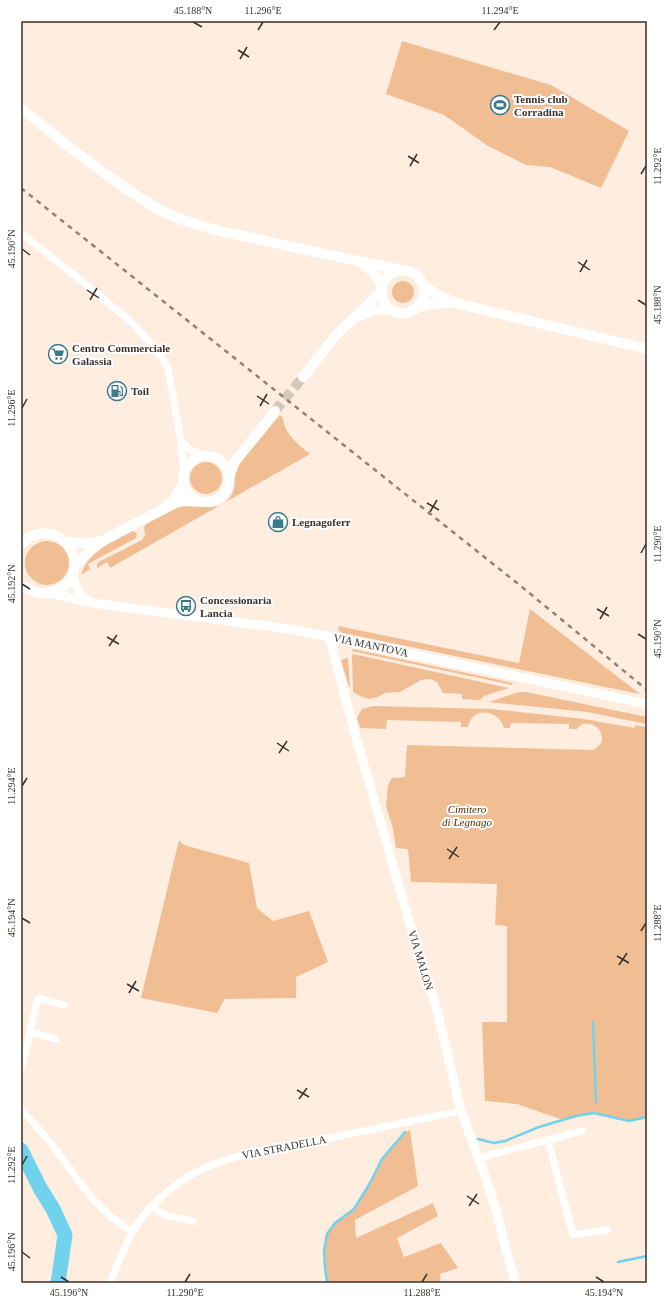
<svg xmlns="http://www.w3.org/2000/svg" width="668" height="1304" viewBox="0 0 668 1304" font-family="'Times New Roman',serif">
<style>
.green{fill:#f1be94}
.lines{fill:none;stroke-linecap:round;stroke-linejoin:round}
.stream{stroke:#71d2ed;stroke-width:2.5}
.river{stroke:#71d2ed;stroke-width:15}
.secondary-tunnel{stroke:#d7c8bc;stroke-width:10;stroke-dasharray:10 5;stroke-linecap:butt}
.minor{stroke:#fff;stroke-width:7}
.tertiary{stroke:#fff;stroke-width:9}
.secondary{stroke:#fff;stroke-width:10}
.rail{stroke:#8f8379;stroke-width:2.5;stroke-dasharray:5 5;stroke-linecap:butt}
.ticks{fill:none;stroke:#39312a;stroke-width:1.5}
.labels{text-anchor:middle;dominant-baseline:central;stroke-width:4;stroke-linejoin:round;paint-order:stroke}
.poi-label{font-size:11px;font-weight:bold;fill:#39312a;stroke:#fff;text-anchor:start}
.street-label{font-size:11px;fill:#39312a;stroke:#fff}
.park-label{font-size:11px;font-style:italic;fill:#512a00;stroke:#fff}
.neatline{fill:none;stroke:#39312a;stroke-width:1.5}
.ticks-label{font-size:10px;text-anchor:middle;fill:#39312a}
</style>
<rect width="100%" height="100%" fill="#ffeee0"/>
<!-- green -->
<path class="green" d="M402 41 551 85 629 131 601 188 550 167 526 165 488 146 444 115 386 94Z
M392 292a11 11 0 1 1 22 0a11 11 0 1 1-22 0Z
M280 415 283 418C284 434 299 445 310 454L110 568 107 562 97 568V564L99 562 142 540 145 535 144 527 146 524 177 508C195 499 217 519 232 494 236 487 234 479 236 472 236 469 238 466 240 463Z
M190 478a16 16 0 1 1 32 0a16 16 0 1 1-32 0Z
M133 531 137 534 136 538 88 564 90 569 81 575C88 551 113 542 133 531Z
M25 563a22 22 0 1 1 44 0a22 22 0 1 1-44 0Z
M530 609 640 694 343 633 339 631 338 626 519 663Z
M353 649 513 683 512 685 352 651Z
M353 654 509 688 484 696 480 700 462 699V694L443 693 437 682 430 679 421 680 400 692 385 693 378 697 369 699 360 696 353 692 352 656Z
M348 658 350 687H349L341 660Z
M519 692H526L647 717V724L587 712 489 702Z
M373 706 491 709 584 719 635 728V725L647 727V1117L629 1121 594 1113 563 1120 517 1104 485 1101 482 1022H507V926L495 925 497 884 411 882 408 849 396 848 393 828 386 807 388 785 392 778 405 777 407 745 594 750C596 748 599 746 601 743 607 728 585 716 577 729H569V724L511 723 510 728H504C499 709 472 706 468 727H461V722L387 720 386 729 360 728 357 718 362 709Z
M179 840 184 845 249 863 257 908 273 921 309 911 328 962 296 977V998L225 999 217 1013 141 998Z
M410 1130 418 1186 355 1220 356 1238 433 1203 438 1216 397 1238 404 1257 441 1243 458 1268 440 1274 441 1283H326L327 1281 325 1268 324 1251 327 1234 335 1223 354 1209 370 1183 382 1159 405 1132Z"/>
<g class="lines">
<!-- stream -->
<path class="stream" d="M593 1022 596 1102
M478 1139 494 1143 505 1141 539 1127 576 1116 594 1113 629 1121 647 1117
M618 1262 647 1256
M326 1283 327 1281 325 1268 324 1251 327 1234 335 1223 354 1209 370 1183 382 1159 405 1132"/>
<!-- river -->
<path class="river" d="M21 1150 40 1188 53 1209 65 1235 58 1283"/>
<!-- secondary-tunnel -->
<path class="secondary-tunnel" d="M275 411 303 377"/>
<!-- minor -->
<path class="minor" d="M21 233 83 282 131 322 158 351 168 369 181 441 184 474
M181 441 191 450 206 456
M30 1032 56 1039
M21 1070 38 998 64 1005
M21 1109 50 1142 91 1197 110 1216 132 1232
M548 1140 573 1235 607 1230
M479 1158 582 1131
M152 1206 164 1215 193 1221
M110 1283C121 1257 130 1229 150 1208 167 1190 189 1174 212 1165 250 1150 299 1144 339 1136 380 1128 421 1119 461 1111"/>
<!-- tertiary -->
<path class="tertiary" d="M73 573C74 584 78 595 88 600
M49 593 93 603 296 630 647 704
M329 636 354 730 416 945 437 1010 461 1111 484 1173 495 1207 515 1283"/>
<!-- secondary -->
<path class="secondary" d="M21 108C52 134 84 159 117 182 133 193 148 204 166 213 199 228 235 234 270 242 316 252 361 262 407 271 430 275 429 310 405 313 377 316 372 274 402 270
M362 263 374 273 382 286
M423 284C434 295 446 299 460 304L647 349
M417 308 429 304 450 303
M359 316 372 311 390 309
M303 377 335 336 376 297 381 290
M183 479a23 23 0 1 1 46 0a23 23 0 1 1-46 0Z
M229 477 235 462 275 411
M166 506 174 500 184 482
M65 542 86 543 100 541
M21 544C55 512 94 560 64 586 58 591 50 594 41 593 34 593 28 588 21 586
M74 566 93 548 102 541 175 503 184 501 206 502"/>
<!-- rail -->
<path class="rail" d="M21 188 522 587 647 690"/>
</g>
<!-- ticks -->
<path class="ticks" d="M193 22 202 27M258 30 263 22M494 30 500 22M238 50 249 57M240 59 247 47M408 156 419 163M410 166 417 154M641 174 646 166M22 249 30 255M578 262 590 270M580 272 587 260M87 290 99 298M90 300 97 288M638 300 646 305M257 396 269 404M260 406 267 394M22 408 27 399M427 503 439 510M430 512 437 500M641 553 646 544M22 584 30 589M597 609 609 616M600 619 607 607M638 634 646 639M107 637 119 644M109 646 117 635M277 743 289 751M279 753 287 741M22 786 27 778M447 849 459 857M449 859 457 847M22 918 30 923M641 931 646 923M617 956 629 963M619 965 627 953M127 984 139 991M129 993 136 981M297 1090 309 1097M299 1099 307 1088M22 1165 27 1156M467 1196 479 1204M469 1206 477 1194M22 1252 30 1258M61 1277 69 1282M596 1277 604 1282M185 1282 190 1274M422 1282 427 1274"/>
<!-- icons -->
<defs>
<symbol id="stadium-ring" viewBox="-11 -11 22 22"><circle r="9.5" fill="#fff" stroke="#397b8d" stroke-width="1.5"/><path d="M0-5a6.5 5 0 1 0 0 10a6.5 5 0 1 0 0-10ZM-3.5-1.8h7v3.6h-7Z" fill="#397b8d"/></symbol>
<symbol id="supermarket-ring" viewBox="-11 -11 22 22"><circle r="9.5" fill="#fff" stroke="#397b8d" stroke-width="1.5"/><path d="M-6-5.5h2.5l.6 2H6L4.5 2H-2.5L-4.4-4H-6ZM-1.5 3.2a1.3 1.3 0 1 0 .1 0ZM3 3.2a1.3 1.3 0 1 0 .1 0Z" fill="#397b8d"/></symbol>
<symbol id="fuel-ring" viewBox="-11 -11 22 22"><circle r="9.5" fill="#fff" stroke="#397b8d" stroke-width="1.5"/><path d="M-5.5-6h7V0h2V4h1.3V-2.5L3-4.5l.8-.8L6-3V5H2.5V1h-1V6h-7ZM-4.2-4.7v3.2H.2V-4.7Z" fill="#397b8d"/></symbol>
<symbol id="shop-ring" viewBox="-11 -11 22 22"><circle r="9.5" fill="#fff" stroke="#397b8d" stroke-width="1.5"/><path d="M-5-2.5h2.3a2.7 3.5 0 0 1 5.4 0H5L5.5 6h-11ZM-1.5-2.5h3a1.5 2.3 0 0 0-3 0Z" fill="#397b8d"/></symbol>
<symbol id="bus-ring" viewBox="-11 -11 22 22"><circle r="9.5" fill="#fff" stroke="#397b8d" stroke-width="1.5"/><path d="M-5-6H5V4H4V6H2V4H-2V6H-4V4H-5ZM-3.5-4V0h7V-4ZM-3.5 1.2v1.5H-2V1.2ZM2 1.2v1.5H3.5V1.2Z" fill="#397b8d"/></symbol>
</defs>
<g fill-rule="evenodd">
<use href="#stadium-ring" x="489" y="94" width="22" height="22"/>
<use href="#supermarket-ring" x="47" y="343" width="22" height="22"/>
<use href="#fuel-ring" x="106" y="380" width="22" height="22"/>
<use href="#shop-ring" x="267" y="511" width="22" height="22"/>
<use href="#bus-ring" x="175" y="595" width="22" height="22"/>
</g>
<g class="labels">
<!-- poi labels -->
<g class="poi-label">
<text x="514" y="99">Tennis club<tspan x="514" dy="13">Corradina</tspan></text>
<text x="72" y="348">Centro Commerciale<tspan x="72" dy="13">Galassia</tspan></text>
<text x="131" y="391">Toil</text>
<text x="292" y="522">Legnagoferr</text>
<text x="200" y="600">Concessionaria<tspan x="200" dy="13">Lancia</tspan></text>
</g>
<!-- street labels -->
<g class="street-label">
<text transform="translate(371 645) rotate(12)">VIA MANTOVA</text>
<text transform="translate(421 960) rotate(73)">VIA MALON</text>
<text transform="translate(284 1147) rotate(-11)">VIA STRADELLA</text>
</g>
<!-- park labels -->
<g class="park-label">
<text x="467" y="809">Cimitero<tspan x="467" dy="13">di Legnago</tspan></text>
</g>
</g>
<!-- border -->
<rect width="668" height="1304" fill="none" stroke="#ffffff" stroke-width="44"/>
<rect x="22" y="22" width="624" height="1260" class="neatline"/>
<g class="ticks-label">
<text x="193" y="14">45.188°N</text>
<text x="263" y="14">11.296°E</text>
<text x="500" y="14">11.294°E</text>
<text transform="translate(657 166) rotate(-90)" y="4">11.292°E</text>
<text transform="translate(11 249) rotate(-90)" y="4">45.190°N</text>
<text transform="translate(657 305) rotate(-90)" y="4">45.188°N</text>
<text transform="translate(11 408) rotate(-90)" y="4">11.296°E</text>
<text transform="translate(657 544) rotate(-90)" y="4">11.290°E</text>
<text transform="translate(11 584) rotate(-90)" y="4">45.192°N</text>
<text transform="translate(657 639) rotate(-90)" y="4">45.190°N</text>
<text transform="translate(11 786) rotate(-90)" y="4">11.294°E</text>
<text transform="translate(11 918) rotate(-90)" y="4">45.194°N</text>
<text transform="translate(657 923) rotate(-90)" y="4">11.288°E</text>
<text transform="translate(11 1165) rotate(-90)" y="4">11.292°E</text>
<text transform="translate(11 1252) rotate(-90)" y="4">45.196°N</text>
<text x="69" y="1296">45.196°N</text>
<text x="185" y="1296">11.290°E</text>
<text x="422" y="1296">11.288°E</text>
<text x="604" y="1296">45.194°N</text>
</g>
</svg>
